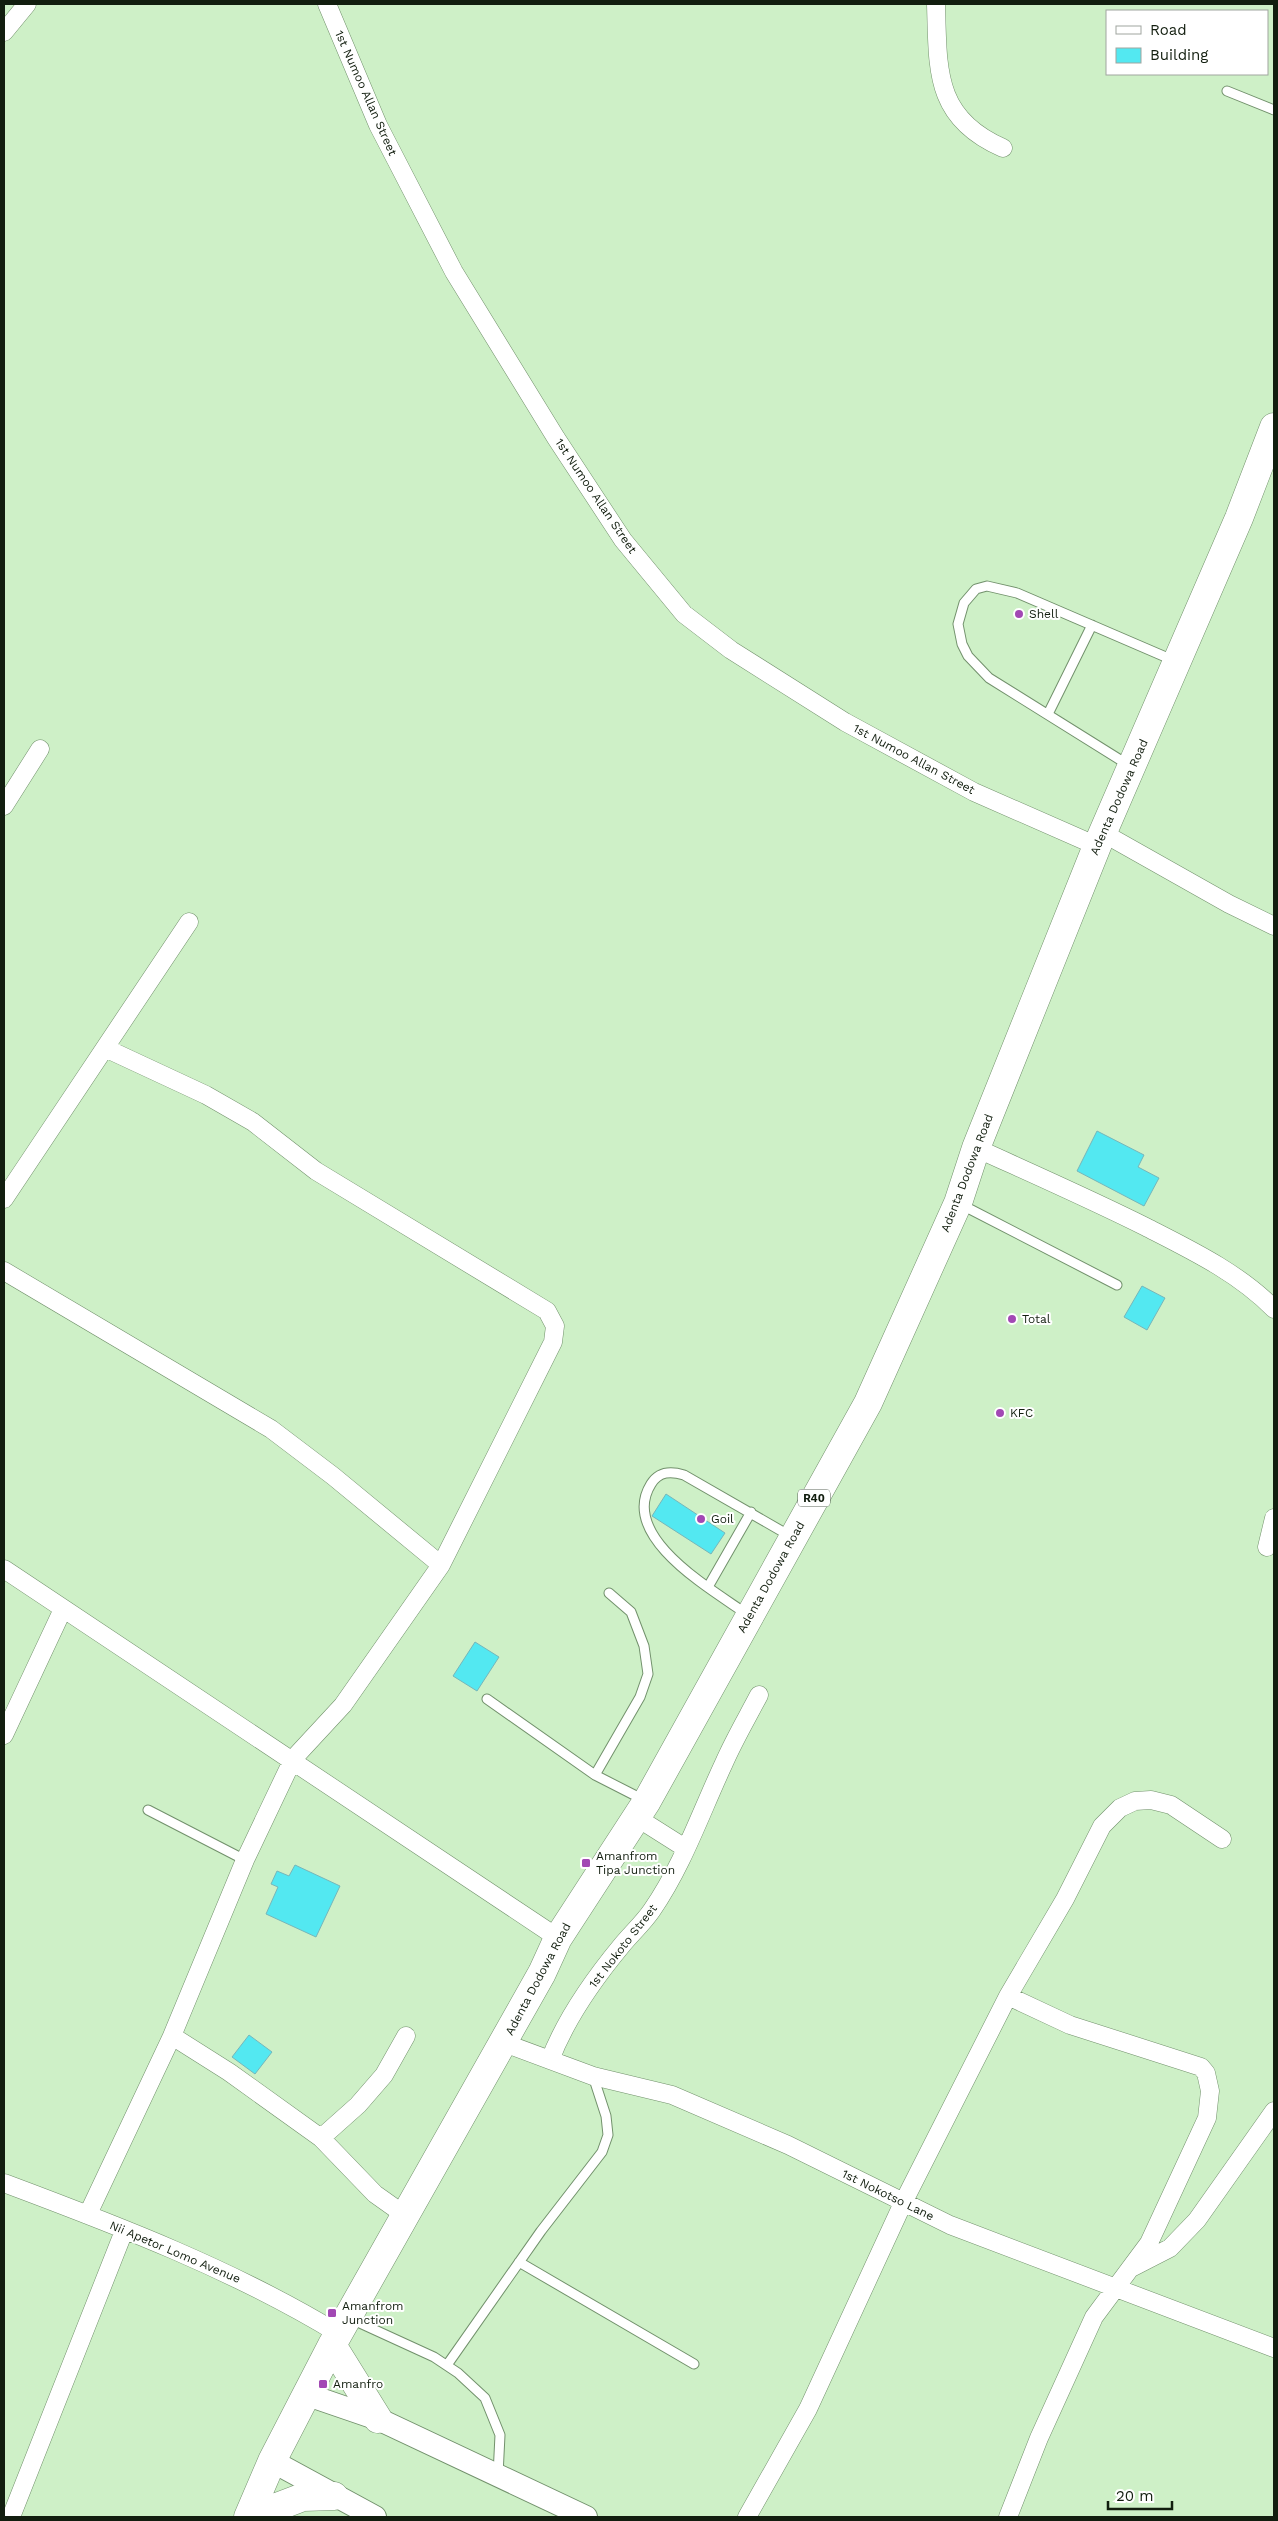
<svg xmlns="http://www.w3.org/2000/svg" width="1278" height="2521" viewBox="0 0 1278 2521" font-family="'Work Sans',sans-serif">
<style>
.building{fill:#53e8f1;stroke:#76b6ba}
.lines{fill:none;stroke-linecap:round;stroke-linejoin:round}
.service-casing{stroke:#72916c;stroke-width:11}
.minor-casing{stroke:#72916c;stroke-width:19}
.tertiary-casing{stroke:#72916c;stroke-width:24}
.primary-casing{stroke:#72916c;stroke-width:29}
.service{stroke:#fff;stroke-width:9}
.minor{stroke:#fff;stroke-width:18}
.tertiary{stroke:#fff;stroke-width:22}
.primary{stroke:#fff;stroke-width:28}
.poi-dot{fill:#a248b4;stroke:#fff;stroke-width:2}
.labels{text-anchor:middle;dominant-baseline:central;stroke-width:4;stroke-linejoin:round;paint-order:stroke}
.shield{fill:#fff;stroke:#596257;stroke-width:1}
.shield-label{font-size:11px;font-weight:bold;fill:#121e0f}
.street-label{font-size:12px;fill:#121e0f;stroke:#fff}
.poi-label{font-size:12px;fill:#121e0f;stroke:#fff;text-anchor:start}
</style>
<rect width="100%" height="100%" fill="#cef0c7"/>
<!-- building -->
<path class="building" d="M1097 1131 1144 1155 1138 1167 1159 1178 1144 1206 1077 1171Z
M1142 1286 1165 1298 1147 1330 1124 1317Z
M666 1494 725 1533 711 1554 652 1516Z
M475 1642 499 1657 477 1691 453 1676Z
M295 1865 340 1886 316 1937 266 1914 278 1887 271 1884 277 1871 289 1876Z
M249 2035 272 2052 255 2074 232 2057Z"/>
<g class="lines">
<defs>
<path id="service" d="M1227 91 1274 110
M1048 714 1092 625
M1130 766 989 678 968 656 962 644 958 624 964 603 976 589 987 586 1017 593 1175 661
M960 1204 1117 1285
M708 1587 751 1512
M748 1615C713 1590 618 1537 651 1484 659 1471 671 1471 684 1475L792 1537
M487 1699 595 1775 644 1800
M595 1775 640 1697 648 1674 644 1646 631 1612 609 1593
M148 1810 245 1860
M519 2262 694 2364
M351 2319 434 2357 458 2373 485 2398 500 2435 498 2475
M447 2365 541 2231 602 2152 608 2135 606 2116 593 2076"/>
<path id="minor" d="M327 4 378 125 454 272 556 438 623 540 684 614 731 650 845 722 974 792 1097 846
M936 4C938 70 934 118 1003 148
M4 32 27 4
M4 806 40 749
M1103 833 1229 904 1274 926
M105 1048 206 1095 253 1122 316 1171 547 1311 555 1326 553 1342 441 1565
M976 1148C1033 1174 1090 1199 1146 1227 1191 1250 1239 1273 1274 1309
M4 1199 189 922
M4 1271 271 1429 333 1476 441 1565 343 1705 293 1759 245 1860 172 2036 88 2214
M1267 1547 1274 1518
M4 1569 558 1938
M4 1735 63 1609
M636 1817 685 1848
M172 2036 229 2072 321 2138 375 2194 406 2216
M504 2043 593 2076 672 2095 788 2145 950 2225 1274 2348
M550 2060C566 2018 593 1980 622 1945 632 1933 644 1922 652 1910 683 1865 701 1812 724 1763 734 1740 747 1718 759 1695
M321 2138 358 2105 384 2075 406 2036
M4 2183C119 2226 234 2270 339 2334
M1133 2267 1170 2248 1197 2220 1274 2111
M11 2517 124 2231
M747 2517 808 2409 903 2203 1008 1996 1065 1899 1102 1826 1120 1808 1135 1801 1151 1800 1171 1805 1222 1839
M1008 2517 1039 2438 1094 2317 1149 2243 1207 2118 1210 2091 1206 2073 1201 2067 1070 2025 1008 1996"/>
<path id="tertiary" d="M308 2395 378 2419 586 2517
M272 2461 375 2517"/>
<path id="primary" d="M332 2345 378 2419
M248 2517 272 2461 332 2345 542 1973 558 1938 647 1801 868 1403 958 1203 976 1148 1097 846 1239 518 1274 427
M251 2517 303 2497 334 2496"/>
</defs>
<!-- service casing -->
<use href="#service" class="service-casing"/>
<!-- minor casing -->
<use href="#minor" class="minor-casing"/>
<!-- tertiary casing -->
<use href="#tertiary" class="tertiary-casing"/>
<!-- primary casing -->
<use href="#primary" class="primary-casing"/>
<!-- service -->
<use href="#service" class="service"/>
<!-- minor -->
<use href="#minor" class="minor"/>
<!-- tertiary -->
<use href="#tertiary" class="tertiary"/>
<!-- primary -->
<use href="#primary" class="primary"/>
</g>
<!-- markers -->
<g class="poi-dot">
<circle cx="1019" cy="614" r="5"/>
<circle cx="1012" cy="1319" r="5"/>
<circle cx="1000" cy="1413" r="5"/>
<circle cx="701" cy="1519" r="5"/>
<rect x="581" y="1858" width="10" height="10" rx="2.5"/>
<rect x="327" y="2308" width="10" height="10" rx="2.5"/>
<rect x="318" y="2379" width="10" height="10" rx="2.5"/>
</g>
<g class="labels">
<!-- shield labels -->
<rect class="shield" x="798" y="1489.5" width="32" height="17" rx="4"/>
<g class="shield-label">
<text x="814" y="1498">R40</text>
</g>
<!-- street labels -->
<g class="street-label">
<text transform="translate(366 93) rotate(66)">1st Numoo Allan Street</text>
<text transform="translate(596 496) rotate(56)">1st Numoo Allan Street</text>
<text transform="translate(914 759) rotate(28)">1st Numoo Allan Street</text>
<text transform="translate(1119 797) rotate(-66)">Adenta Dodowa Road</text>
<text transform="translate(967 1173) rotate(-69)">Adenta Dodowa Road</text>
<text transform="translate(771 1577) rotate(-61)">Adenta Dodowa Road</text>
<text transform="translate(623 1946) rotate(-52)">1st Nokoto Street</text>
<text transform="translate(538 1979) rotate(-62)">Adenta Dodowa Road</text>
<text transform="translate(888 2195) rotate(26)">1st Nokotso Lane</text>
<text transform="translate(175 2252) rotate(23)">Nii Apetor Lomo Avenue</text>
</g>
<!-- poi labels -->
<g class="poi-label">
<text x="1029" y="614">Shell</text>
<text x="1022" y="1319">Total</text>
<text x="1010" y="1413">KFC</text>
<text x="711" y="1519">Goil</text>
<text x="596" y="1856">Amanfrom<tspan x="596" dy="14">Tipa Junction</tspan></text>
<text x="342" y="2306">Amanfrom<tspan x="342" dy="14">Junction</tspan></text>
<text x="333" y="2384">Amanfro</text>
</g>
</g>
<!-- border -->
<rect width="1278" height="2521" fill="none" stroke="#121e0f" stroke-width="10"/>
<!-- legend -->
<rect x="1106" y="10" width="162" height="65" fill="#ffffff" stroke="#a0a59f"/>
<rect x="1116" y="26" width="25" height="8" fill="#ffffff" stroke="#a0a59f"/>
<text x="1150" y="35" font-size="15" fill="#121e0f">Road</text>
<rect x="1116" y="48" width="25" height="15" fill="#53e8f1" stroke="#a0a59f"/>
<text x="1150" y="60" font-size="15" fill="#121e0f">Building</text>
<!-- scale -->
<path d="M1108 2501v8h64v-8" fill="none" stroke="#121e0f" stroke-width="2.5"/>
<text x="1116" y="2501" font-size="15" fill="#121e0f" stroke="#ffffff" stroke-width="4" paint-order="stroke">20 m</text>
</svg>
